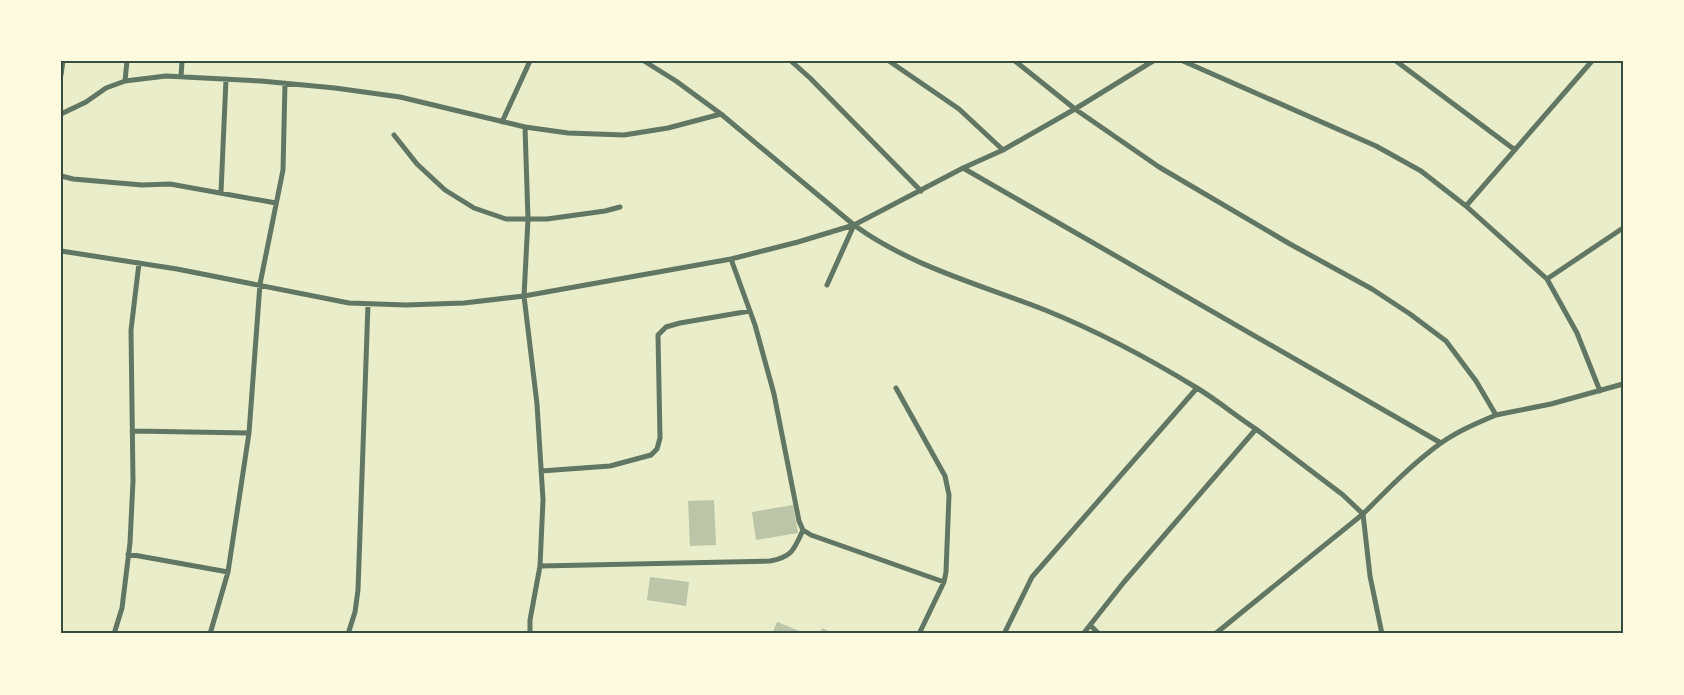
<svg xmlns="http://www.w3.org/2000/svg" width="1684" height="695" viewBox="0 0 1684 695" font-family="'Asap Condensed',sans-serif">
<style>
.building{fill:#bcc5a7}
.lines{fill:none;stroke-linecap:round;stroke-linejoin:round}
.minor{stroke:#617663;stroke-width:5}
.neatline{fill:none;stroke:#344e41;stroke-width:2}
</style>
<rect width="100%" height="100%" fill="#e9edc9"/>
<!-- building -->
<path class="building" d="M714 500 716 545 690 546 688 501Z
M793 505 798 533 756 540 752 512Z
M650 577 689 582 686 606 647 600Z
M777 622 807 634H772Z
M822 628 835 634H820Z"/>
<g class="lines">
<!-- minor -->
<path class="minor" d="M644 61 676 81 721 114
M791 61 810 78 921 191
M889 61 959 109 1003 150
M1015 61 1075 109 1159 167 1290 244 1372 289 1410 314 1446 341 1476 381 1496 415 1551 404 1623 384
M1183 61 1376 146 1421 171 1466 206 1547 279 1577 333 1600 391
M1396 61 1515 150
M61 75 63 61
M181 77 182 61
M125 81 127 61
M61 114 86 102 106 88 125 81 166 76 261 81 335 88 400 97 525 127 568 133 624 135 668 128 721 114 854 225 798 242 731 259 524 296 537 404 543 500 540 566 530 620V634
M502 122 530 61
M394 135 417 164 445 190 474 208 506 219H547L605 211 620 207
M963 168 1441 443
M61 176 73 179 142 185 170 184 276 203
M221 192 226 79
M1466 206 1592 61
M854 225C910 266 981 285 1045 310 1097 331 1148 358 1197 388 1217 400 1236 416 1256 429
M61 251 177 269 349 303 406 305 464 303 524 296 528 219 525 127
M731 259 755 325 774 394 799 521 803 530 811 535 944 582
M1547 279 1623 228
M827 285 854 225 963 168 1003 150 1075 109 1153 61
M896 388 945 476 949 495 946 572 944 582 919 634
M132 431 249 433
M541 471 610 466 651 455 657 449 660 438 658 335 666 327 680 323 750 311
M128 554 228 572
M540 566 770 561C792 557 794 550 803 530
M1090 625 1099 634
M114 634 122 608 130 543 133 481 131 330 139 263
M210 634 228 572 249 433 260 284 283 170 285 83
M348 634 355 612 358 590 368 304
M1004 634 1032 577 1197 388
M1083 634 1124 582 1256 429 1343 495 1363 514 1215 634
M1382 634 1370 576 1363 514C1388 489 1413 463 1441 443 1458 431 1477 423 1496 415"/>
</g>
<!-- border -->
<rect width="1684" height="695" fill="none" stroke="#fefae0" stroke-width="125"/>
<rect x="62" y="62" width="1560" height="570" class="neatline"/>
</svg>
